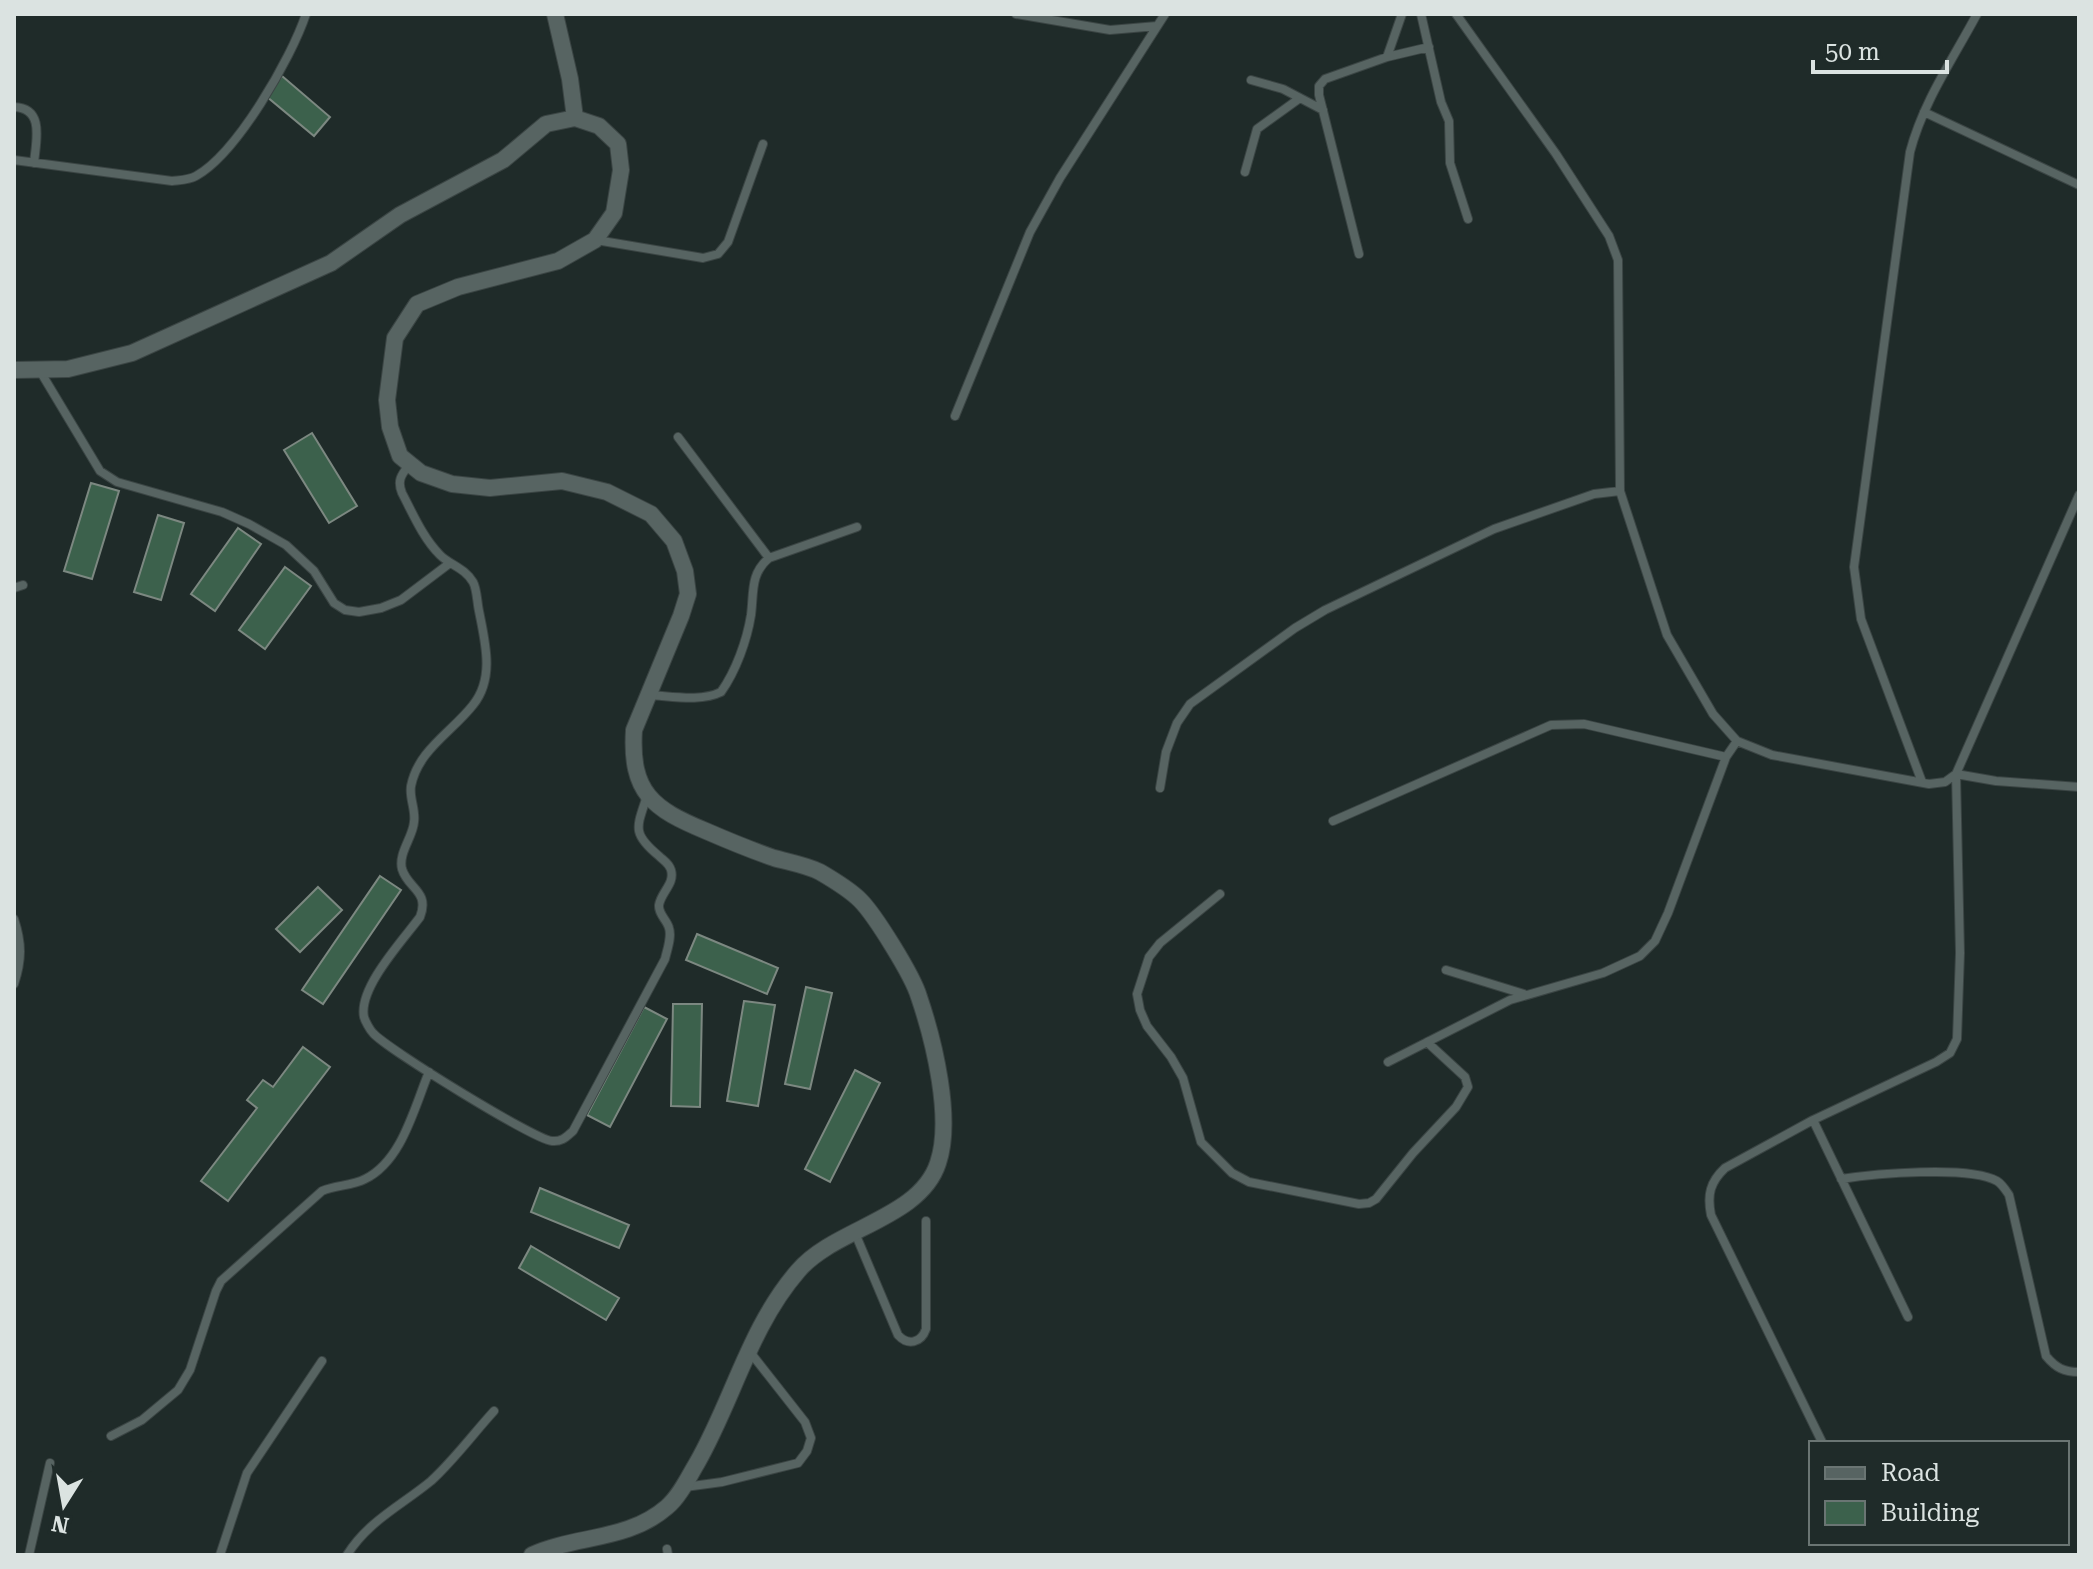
<svg xmlns="http://www.w3.org/2000/svg" width="2093" height="1569" viewBox="0 0 2093 1569" font-family="'Roboto Serif',serif">
<style>
.building{fill:#3c614c;stroke:#7c8881;stroke-width:2}
.lines{fill:none;stroke-linecap:round;stroke-linejoin:round}
.service-casing{stroke:#3b4544;stroke-width:10}
.minor-casing{stroke:#3b4544;stroke-width:18}
.service{stroke:#576462;stroke-width:8}
.minor{stroke:#576462;stroke-width:16}
</style>
<rect width="100%" height="100%" fill="#1f2b29"/>
<!-- building -->
<path class="building" d="M282 76 330 117 314 136 266 96Z
M312 433 357 506 329 523 284 450Z
M91 483 119 491 92 579 64 571Z
M158 515 184 523 161 600 134 592Z
M238 528 261 544 215 611 191 594Z
M285 567 311 586 265 649 239 630Z
M380 876 401 890 323 1004 302 990Z
M318 887 342 910 300 952 276 929Z
M697 934 778 968 767 994 686 960Z
M806 987 832 993 810 1089 785 1084Z
M744 1001 775 1005 758 1106 727 1101Z
M673 1004H702L700 1107 671 1106Z
M644 1007 667 1019 610 1127 587 1115Z
M303 1047 330 1067 228 1201 201 1181 257 1108 247 1100 263 1080 273 1087Z
M855 1070 880 1083 830 1182 805 1169Z
M540 1188 629 1225 619 1248 531 1212Z
M531 1246 619 1298 606 1320 519 1268Z"/>
<g class="lines">
<defs>
<path id="service" d="M1016 14 1110 30 1157 26
M1421 14 1441 102 1449 121 1450 163 1468 219
M1456 14 1556 154 1609 236 1618 260 1620 491 1667 635 1713 714 1737 741 1772 755 1929 784 1945 782 1956 774 2079 495
M1387 57 1402 14
M1251 80 1283 89 1323 110
M14 107C45 108 36 141 34 163
M1924 112 2079 185
M14 160 172 181C180 180 189 180 196 176 237 153 291 59 306 14
M1245 172 1257 129 1300 98
M596 240 703 258 718 254 728 242 763 144
M1359 254 1319 95V86L1325 79 1387 57 1429 47
M40 371 100 471 117 482 222 512 249 524 286 545 314 571 334 603 345 610 359 612 381 608 401 600 450 563
M955 416 1030 232 1060 178 1165 14
M678 437 769 558
M409 465C401 475 397 481 402 493 413 514 423 538 440 555 450 565 465 568 473 582 477 589 477 602 479 611 485 642 495 678 473 705 452 732 418 750 411 786 409 798 416 810 414 822 413 837 398 853 402 869 408 889 430 891 420 917 403 940 358 988 364 1017 365 1021 370 1030 373 1033 387 1049 535 1140 552 1141 562 1142 566 1137 573 1131L665 959C667 950 672 937 669 928 667 920 658 914 659 905 661 892 675 884 671 870 669 863 663 860 659 856 631 833 637 827 647 796
M14 588 23 585
M649 695C671 696 701 702 721 692 736 671 747 640 751 615 754 592 750 574 769 558L857 527
M1922 782 1861 619 1854 567 1910 152C1923 102 1953 59 1977 14
M1160 788 1166 752 1177 723 1190 704 1295 628 1325 610 1494 529 1594 494 1620 491
M1333 821 1551 725 1584 724 1726 757
M1220 894 1160 943 1149 957 1137 994 1140 1010 1147 1026 1171 1057 1183 1078 1201 1142 1232 1173 1249 1182 1359 1204 1369 1203 1376 1199 1413 1153 1456 1107 1468 1087 1465 1077 1427 1042
M14 919C22 943 22 960 14 984
M1446 970 1524 994
M1388 1062 1510 1000 1603 973 1640 956 1655 941 1668 913 1726 757 1737 741
M1813 1120 1908 1317
M1841 1179C1873 1174 1969 1165 1997 1181 2002 1184 2005 1189 2009 1195L2046 1356C2056 1368 2064 1372 2079 1372
M855 1233 898 1335C908 1346 921 1343 926 1329V1221
M111 1436 142 1420 178 1390 190 1370 216 1291 221 1281 322 1191C336 1185 352 1186 365 1179 402 1161 414 1108 429 1072
M1822 1442 1711 1215C1707 1195 1710 1182 1725 1168L1813 1120 1936 1062 1950 1053 1957 1039 1960 953 1956 774 1996 781 2079 787
M685 1487 722 1482 798 1463 807 1451 811 1438 805 1422 750 1352
M667 1549 668 1555
M29 1555 50 1463
M220 1555 247 1473 322 1361
M347 1555C368 1521 402 1505 431 1481 454 1460 473 1434 494 1411"/>
<path id="minor" d="M555 14 570 79 575 118
M14 370 68 369 132 353 331 263 400 215 503 160 546 124 575 118 599 126 618 144 621 170 614 213 595 240 558 261 458 287 417 304 395 338 387 400 390 427 400 456 421 473 452 484 490 488 562 481 607 492 651 514 674 541 685 571 688 594 681 616 634 730C630 793 653 809 706 831 729 841 751 850 774 858 788 862 806 865 820 872 832 879 850 890 860 900 875 915 913 976 919 997 934 1041 953 1119 938 1163 920 1219 834 1228 798 1271 750 1326 733 1400 697 1463 688 1478 680 1496 667 1507 628 1541 576 1535 532 1555"/>
</defs>
<!-- service casing -->
<use href="#service" class="service-casing"/>
<!-- minor casing -->
<use href="#minor" class="minor-casing"/>
<!-- service -->
<use href="#service" class="service"/>
<!-- minor -->
<use href="#minor" class="minor"/>
</g>
<!-- border -->
<rect width="2093" height="1569" fill="none" stroke="#dbe3e1" stroke-width="32"/>
<!-- legend -->
<rect x="1809" y="1441" width="260" height="104" fill="#1f2b29" stroke="#6a7573" stroke-width="2"/>
<rect x="1825" y="1467" width="40" height="12" fill="#576462" stroke="#6a7573" stroke-width="2"/>
<text x="1881" y="1481" font-size="24" fill="#dbe3e1">Road</text>
<rect x="1825" y="1501" width="40" height="24" fill="#3c614c" stroke="#6a7573" stroke-width="2"/>
<text x="1881" y="1521" font-size="24" fill="#dbe3e1">Building</text>
<!-- north arrow -->
<g transform="translate(64 1505) rotate(191)" stroke="#1f2b29" stroke-width="6" paint-order="stroke">
<path d="M0-6L14 30L0 20L-14 30Z" fill="#dbe3e1"/>
<text y="-12" font-size="22" font-weight="bold" text-anchor="middle" fill="#dbe3e1">N</text>
</g>
<!-- scale -->
<path d="M1813 60v12h134v-12" fill="none" stroke="#dbe3e1" stroke-width="4"/>
<text x="1825" y="60" font-size="24" fill="#dbe3e1" stroke="#1f2b29" stroke-width="6" paint-order="stroke">50 m</text>
</svg>
